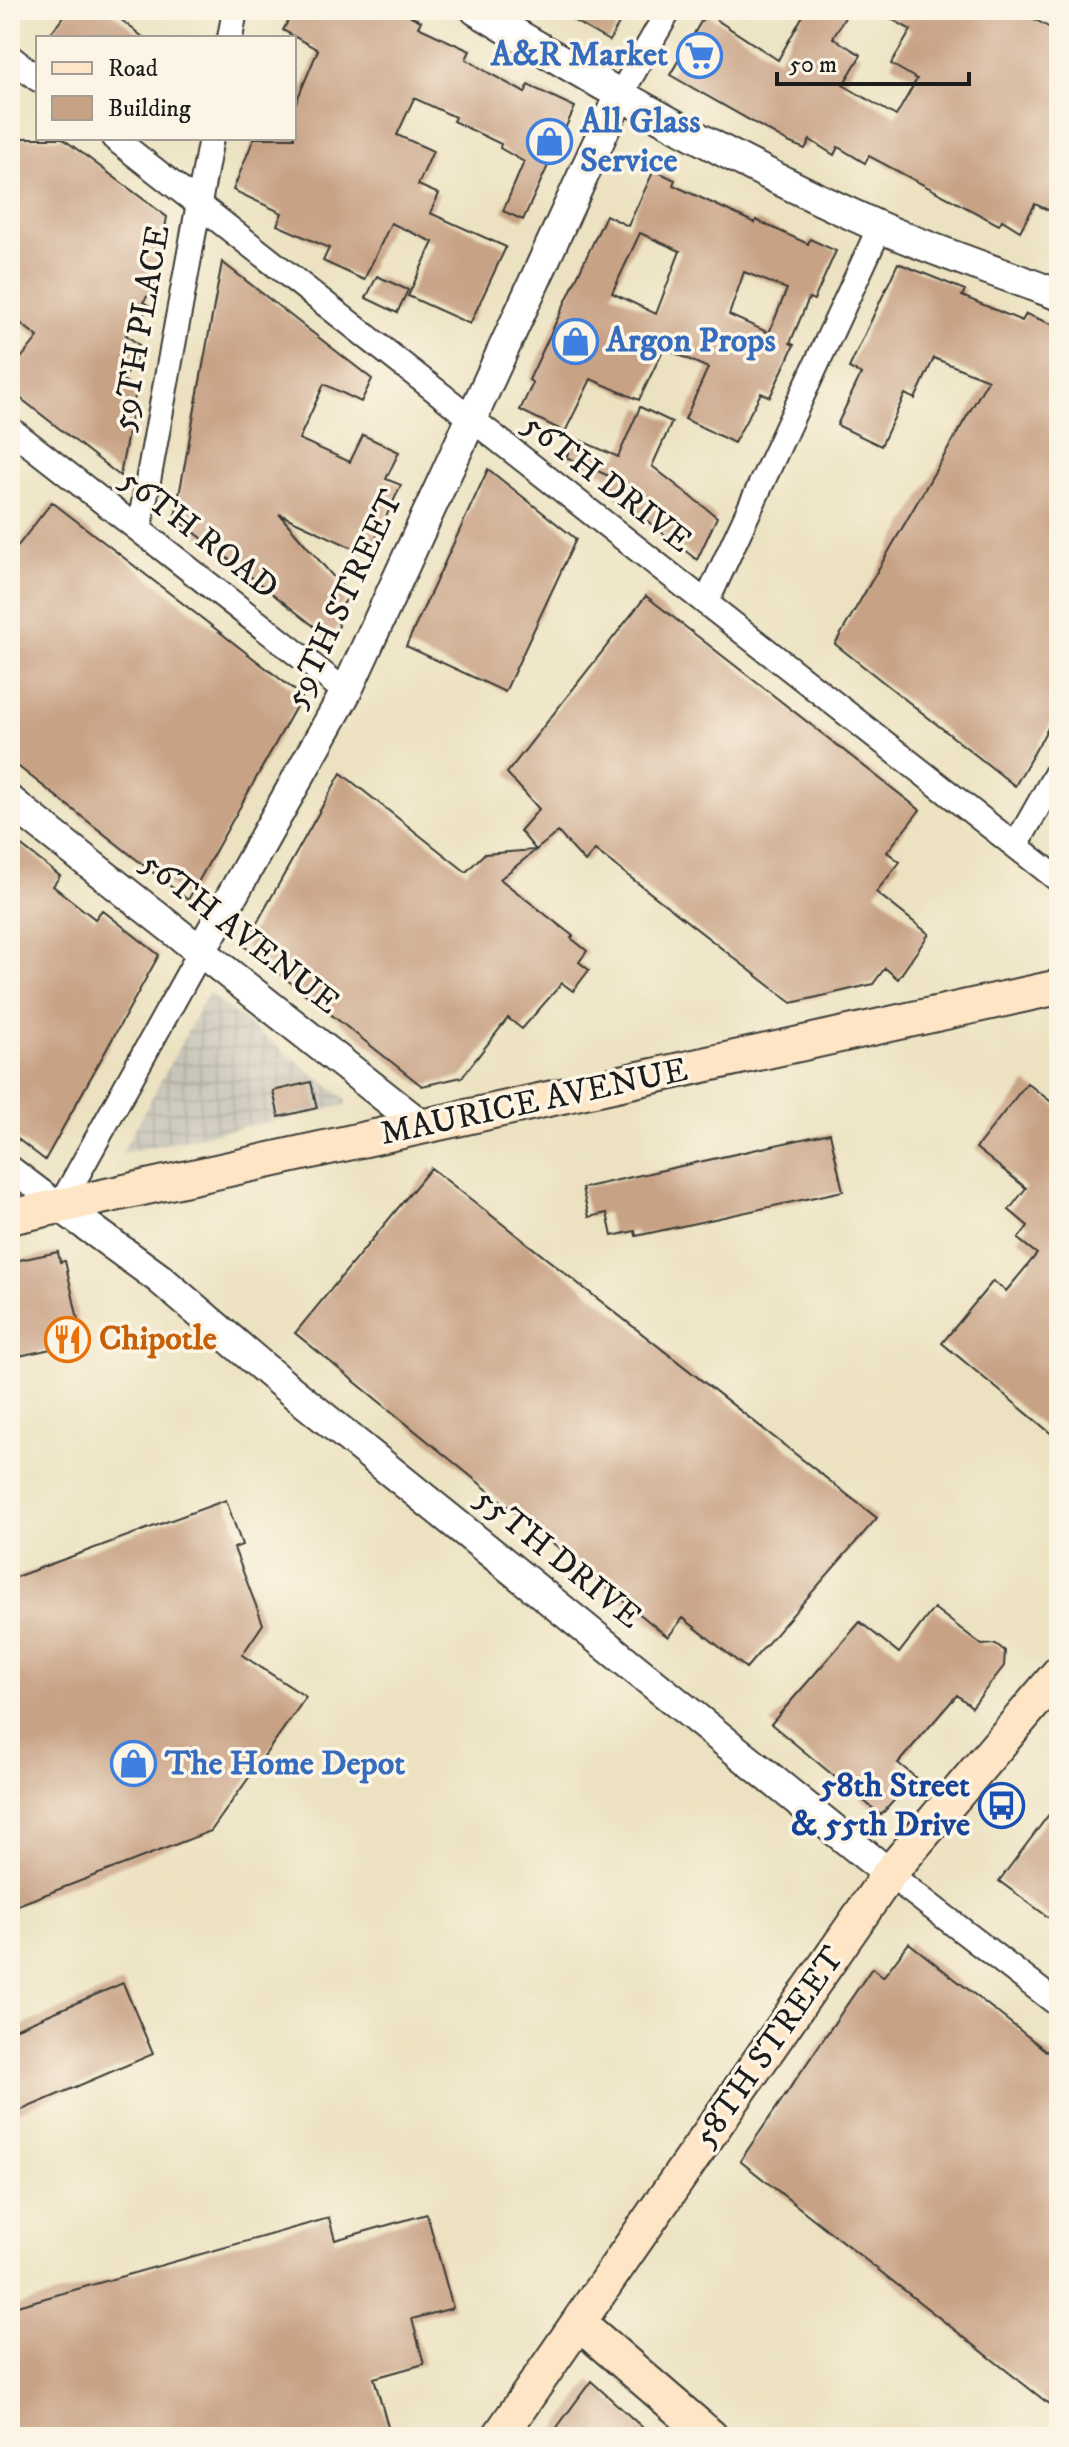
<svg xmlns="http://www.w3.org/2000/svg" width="1069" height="2447" viewBox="0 0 1069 2447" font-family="'IM FELL DW Pica',serif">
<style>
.industrial{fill:url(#industrial-grid)}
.building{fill:#c8a285;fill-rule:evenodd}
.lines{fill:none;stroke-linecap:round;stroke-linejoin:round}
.minor-casing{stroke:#3b3a35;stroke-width:28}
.tertiary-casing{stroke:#3b3a35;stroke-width:34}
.secondary-casing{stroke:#3b3a35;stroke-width:38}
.minor{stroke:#fff;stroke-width:24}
.tertiary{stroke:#fff;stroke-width:30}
.secondary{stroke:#fee5c5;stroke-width:34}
.labels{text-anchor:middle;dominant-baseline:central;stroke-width:7;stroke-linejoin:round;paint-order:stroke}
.shop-label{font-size:34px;font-weight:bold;fill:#366cbe;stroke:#fcf5e5;text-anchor:start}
.street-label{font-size:34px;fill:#1c1c1c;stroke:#fcf5e5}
.food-label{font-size:34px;font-weight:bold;fill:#c56008;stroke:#fcf5e5;text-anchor:start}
.transit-label{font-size:34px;font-weight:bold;fill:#164399;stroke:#fcf5e5;text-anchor:end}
</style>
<defs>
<pattern id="industrial-grid" width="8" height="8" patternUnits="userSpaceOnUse" patternTransform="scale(2)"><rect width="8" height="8" fill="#c8c4b8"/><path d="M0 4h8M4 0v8" fill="none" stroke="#aba89e"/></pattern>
</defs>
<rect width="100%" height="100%" fill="#fcf5e5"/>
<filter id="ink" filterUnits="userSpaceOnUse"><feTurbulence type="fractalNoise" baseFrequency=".0125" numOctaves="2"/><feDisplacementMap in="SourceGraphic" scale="16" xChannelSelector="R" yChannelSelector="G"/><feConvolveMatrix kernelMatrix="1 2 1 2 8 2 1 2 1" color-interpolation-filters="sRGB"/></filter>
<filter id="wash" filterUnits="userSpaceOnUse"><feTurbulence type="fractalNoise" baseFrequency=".006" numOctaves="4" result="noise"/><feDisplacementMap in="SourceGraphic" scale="32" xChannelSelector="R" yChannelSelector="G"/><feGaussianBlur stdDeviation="1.8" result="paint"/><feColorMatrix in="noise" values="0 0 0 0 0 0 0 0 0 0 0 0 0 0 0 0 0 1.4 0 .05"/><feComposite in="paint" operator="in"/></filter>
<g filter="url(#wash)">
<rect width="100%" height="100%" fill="#ece2c1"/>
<!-- industrial -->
<path class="industrial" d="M208 993 346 1099V1105L122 1153Z"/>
<g id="blocks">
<!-- building -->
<path class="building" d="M69 10H109L144 38H47Z
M294 10H398L421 21 418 27 470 51 466 59 487 72 525 93 528 85 575 107 523 220 503 211 524 162 500 148 501 144 453 121 455 117 414 98 397 135 433 151 418 185 439 194 430 213 506 247 470 324 408 296 433 242 391 223 364 280 323 261 329 248 277 225 282 213 233 190 254 138H294V107L318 50 283 30Z
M555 10H627L609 41Z
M806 10H849L833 38 861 55 843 85 896 116 917 79 891 64 911 30 875 10H1018L1059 33V215L1035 204 1020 231 1002 220 999 225 869 156 865 163 838 147 834 155 810 140 805 149 788 142 670 75 706 13 778 60Z
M10 138H62L167 217 154 288 143 302 150 306 126 335 139 345 132 354 138 359 122 379 136 390 120 476 10 390V372L38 337 10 315Z
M654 170 675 180 673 185 755 223 756 220 808 244 810 239 836 251 814 300 809 298 790 343 794 345 770 397 761 393 734 443 685 419 708 368 664 348 639 400 591 379 565 432 520 410 533 383 529 380 606 215 628 226ZM640 233 680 251 656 314 612 293ZM744 272 787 289 769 333 729 315Z
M222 262 372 379 361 402 324 384 299 439 350 462 363 435 399 452 386 479 401 485 368 555 279 514 350 596 336 612 339 626 329 638 175 517Z
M898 263 965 290 962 296 1022 321 1026 314 1059 327V709L1015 786 835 644 988 380 934 358 915 399 905 394 881 446 837 425 861 374 849 368Z
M377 276 408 290 397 313 366 298Z
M640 407 672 422 652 466 717 517 697 560 604 487 609 476 566 457 575 438 618 457Z
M488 469 576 539 505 692 406 646Z
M52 502 302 696 188 900 10 760V556Z
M646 596 920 810 887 852 900 862 876 892 929 934 898 979 885 968 873 984 792 1003 595 850 585 862 558 832 500 879 573 936 571 938 587 951 579 962 589 970 573 991 562 983 522 1029 508 1018 462 1077 422 1086 244 946 341 773 466 872 484 854 536 850 520 831 539 809 507 773Z
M10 837 60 876 53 886 95 919 102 910 159 955 45 1160 10 1133Z
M311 1082 317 1108 279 1117 273 1091Z
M1027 1083 1059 1108V1440L942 1343 993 1281 1006 1291 1037 1254 1018 1239 1028 1226 1009 1210 1026 1188 976 1148Z
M830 1133 843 1191 636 1236 635 1231 612 1236 607 1213 589 1217 582 1188Z
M431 1168 877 1518 746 1668 683 1618 668 1637 295 1333Z
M58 1252 60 1262 65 1261 83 1342 10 1358V1262Z
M226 1500 242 1545 234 1548 263 1624 242 1655 306 1697 211 1831 10 1908V1579Z
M934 1608 982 1645 996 1644 1005 1651 1004 1666 972 1707 957 1695 898 1763 915 1777 881 1815 771 1724 860 1622 899 1653Z
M1059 1801V1925L999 1881Z
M909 1943 1059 2061V2412L740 2161 872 1968 883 1977Z
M123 1983 153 2054 10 2115V2031Z
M427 2214 453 2308 412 2319 424 2364 374 2378 391 2437H10V2308L329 2218 335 2240Z
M591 2381 653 2437H550Z"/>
</g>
</g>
<g filter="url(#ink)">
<use href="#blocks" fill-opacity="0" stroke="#3b3a35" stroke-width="2"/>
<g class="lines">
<defs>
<path id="minor" d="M230 38 235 10
M10 57 38 79
M619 97 669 10
M114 138 1059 880
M10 429 346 692
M139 530 211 138
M706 603 880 227
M1016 845 1059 769
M10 1168 60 1206 201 951
M889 1874 1059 2005"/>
<path id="tertiary" d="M476 10C607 89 738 164 877 226 936 252 999 272 1059 295
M10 801 422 1126
M201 951 346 692 619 97
M60 1206 160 1279 285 1386 889 1874"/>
<path id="secondary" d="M10 1217 1059 987
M580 2324 711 2437
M499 2437 889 1874 1059 1673"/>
</defs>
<!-- minor casing -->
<use href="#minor" class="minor-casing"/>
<!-- tertiary casing -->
<use href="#tertiary" class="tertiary-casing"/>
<!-- secondary casing -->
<use href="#secondary" class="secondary-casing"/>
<!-- minor -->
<use href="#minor" class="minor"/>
<!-- tertiary -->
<use href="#tertiary" class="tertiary"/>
<!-- secondary -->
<use href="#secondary" class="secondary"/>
</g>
</g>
<!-- icons -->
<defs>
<symbol id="supermarket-ring" viewBox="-11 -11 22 22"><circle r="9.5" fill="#fcf5e5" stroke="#3f7fe0" stroke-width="1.5"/><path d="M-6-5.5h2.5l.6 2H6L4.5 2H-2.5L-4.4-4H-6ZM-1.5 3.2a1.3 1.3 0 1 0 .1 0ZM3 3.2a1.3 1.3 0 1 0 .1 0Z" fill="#3f7fe0"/></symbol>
<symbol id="shop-ring" viewBox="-11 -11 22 22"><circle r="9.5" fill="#fcf5e5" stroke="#3f7fe0" stroke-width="1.5"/><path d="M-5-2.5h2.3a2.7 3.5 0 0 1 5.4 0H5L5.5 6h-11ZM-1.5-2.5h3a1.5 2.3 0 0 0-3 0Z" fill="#3f7fe0"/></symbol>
<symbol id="restaurant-ring" viewBox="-11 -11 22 22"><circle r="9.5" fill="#fcf5e5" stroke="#e8710a" stroke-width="1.5"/><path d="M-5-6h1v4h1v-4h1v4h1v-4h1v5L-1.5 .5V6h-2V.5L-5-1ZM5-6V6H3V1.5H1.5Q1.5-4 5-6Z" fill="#e8710a"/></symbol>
<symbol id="bus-ring" viewBox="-11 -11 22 22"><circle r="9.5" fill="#fcf5e5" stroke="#1a4fb4" stroke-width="1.5"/><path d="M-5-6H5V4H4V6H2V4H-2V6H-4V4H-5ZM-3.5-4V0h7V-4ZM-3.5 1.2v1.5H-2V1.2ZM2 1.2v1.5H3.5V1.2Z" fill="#1a4fb4"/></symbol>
</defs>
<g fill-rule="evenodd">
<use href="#supermarket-ring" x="674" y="30" width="51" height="51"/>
<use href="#shop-ring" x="524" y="116" width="51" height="51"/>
<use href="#shop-ring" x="550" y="316" width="51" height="51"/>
<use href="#restaurant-ring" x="42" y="1314" width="51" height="51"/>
<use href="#shop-ring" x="108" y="1738" width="51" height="51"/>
<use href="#bus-ring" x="976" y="1780" width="51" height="51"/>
</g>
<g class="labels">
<!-- shop labels -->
<g class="shop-label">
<text x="668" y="55" text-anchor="end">A&amp;R Market</text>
<text x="580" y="122">All Glass<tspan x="580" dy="39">Service</tspan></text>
<text x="606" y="341">Argon Props</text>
<text x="165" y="1764">The Home Depot</text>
</g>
<!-- street labels -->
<g class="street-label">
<text transform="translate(141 328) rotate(-80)">59TH PLACE</text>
<text transform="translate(607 483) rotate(38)">56TH DRIVE</text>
<text transform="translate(199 534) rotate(38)">56TH ROAD</text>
<text transform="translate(344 599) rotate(-65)">59TH STREET</text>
<text transform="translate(240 933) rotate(38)">56TH AVENUE</text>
<text transform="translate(534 1102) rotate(-12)">MAURICE AVENUE</text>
<text transform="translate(558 1558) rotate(39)">55TH DRIVE</text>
<text transform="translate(769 2047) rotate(-55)">58TH STREET</text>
</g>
<!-- food labels -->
<g class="food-label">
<text x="99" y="1339">Chipotle</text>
</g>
<!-- transit labels -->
<g class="transit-label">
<text x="970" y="1786">58th Street<tspan x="970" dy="39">&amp; 55th Drive</tspan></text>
</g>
</g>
<!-- margin -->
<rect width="1069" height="2447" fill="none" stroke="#fcf5e5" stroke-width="40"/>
<!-- legend -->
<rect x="36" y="36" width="260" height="104" fill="#fcf5e5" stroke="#a29e95" stroke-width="2"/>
<rect x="52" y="62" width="40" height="12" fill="#fee5c5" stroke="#a29e95" stroke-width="2"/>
<text x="108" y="76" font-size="24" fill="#1c1c1c">Road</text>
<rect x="52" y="96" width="40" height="24" fill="#c8a285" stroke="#a29e95" stroke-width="2"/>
<text x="108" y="116" font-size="24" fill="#1c1c1c">Building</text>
<!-- scale -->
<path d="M777 72v12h192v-12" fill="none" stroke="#1c1c1c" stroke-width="4"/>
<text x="789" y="72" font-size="24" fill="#1c1c1c" stroke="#fcf5e5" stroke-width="6" paint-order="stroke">50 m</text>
</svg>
